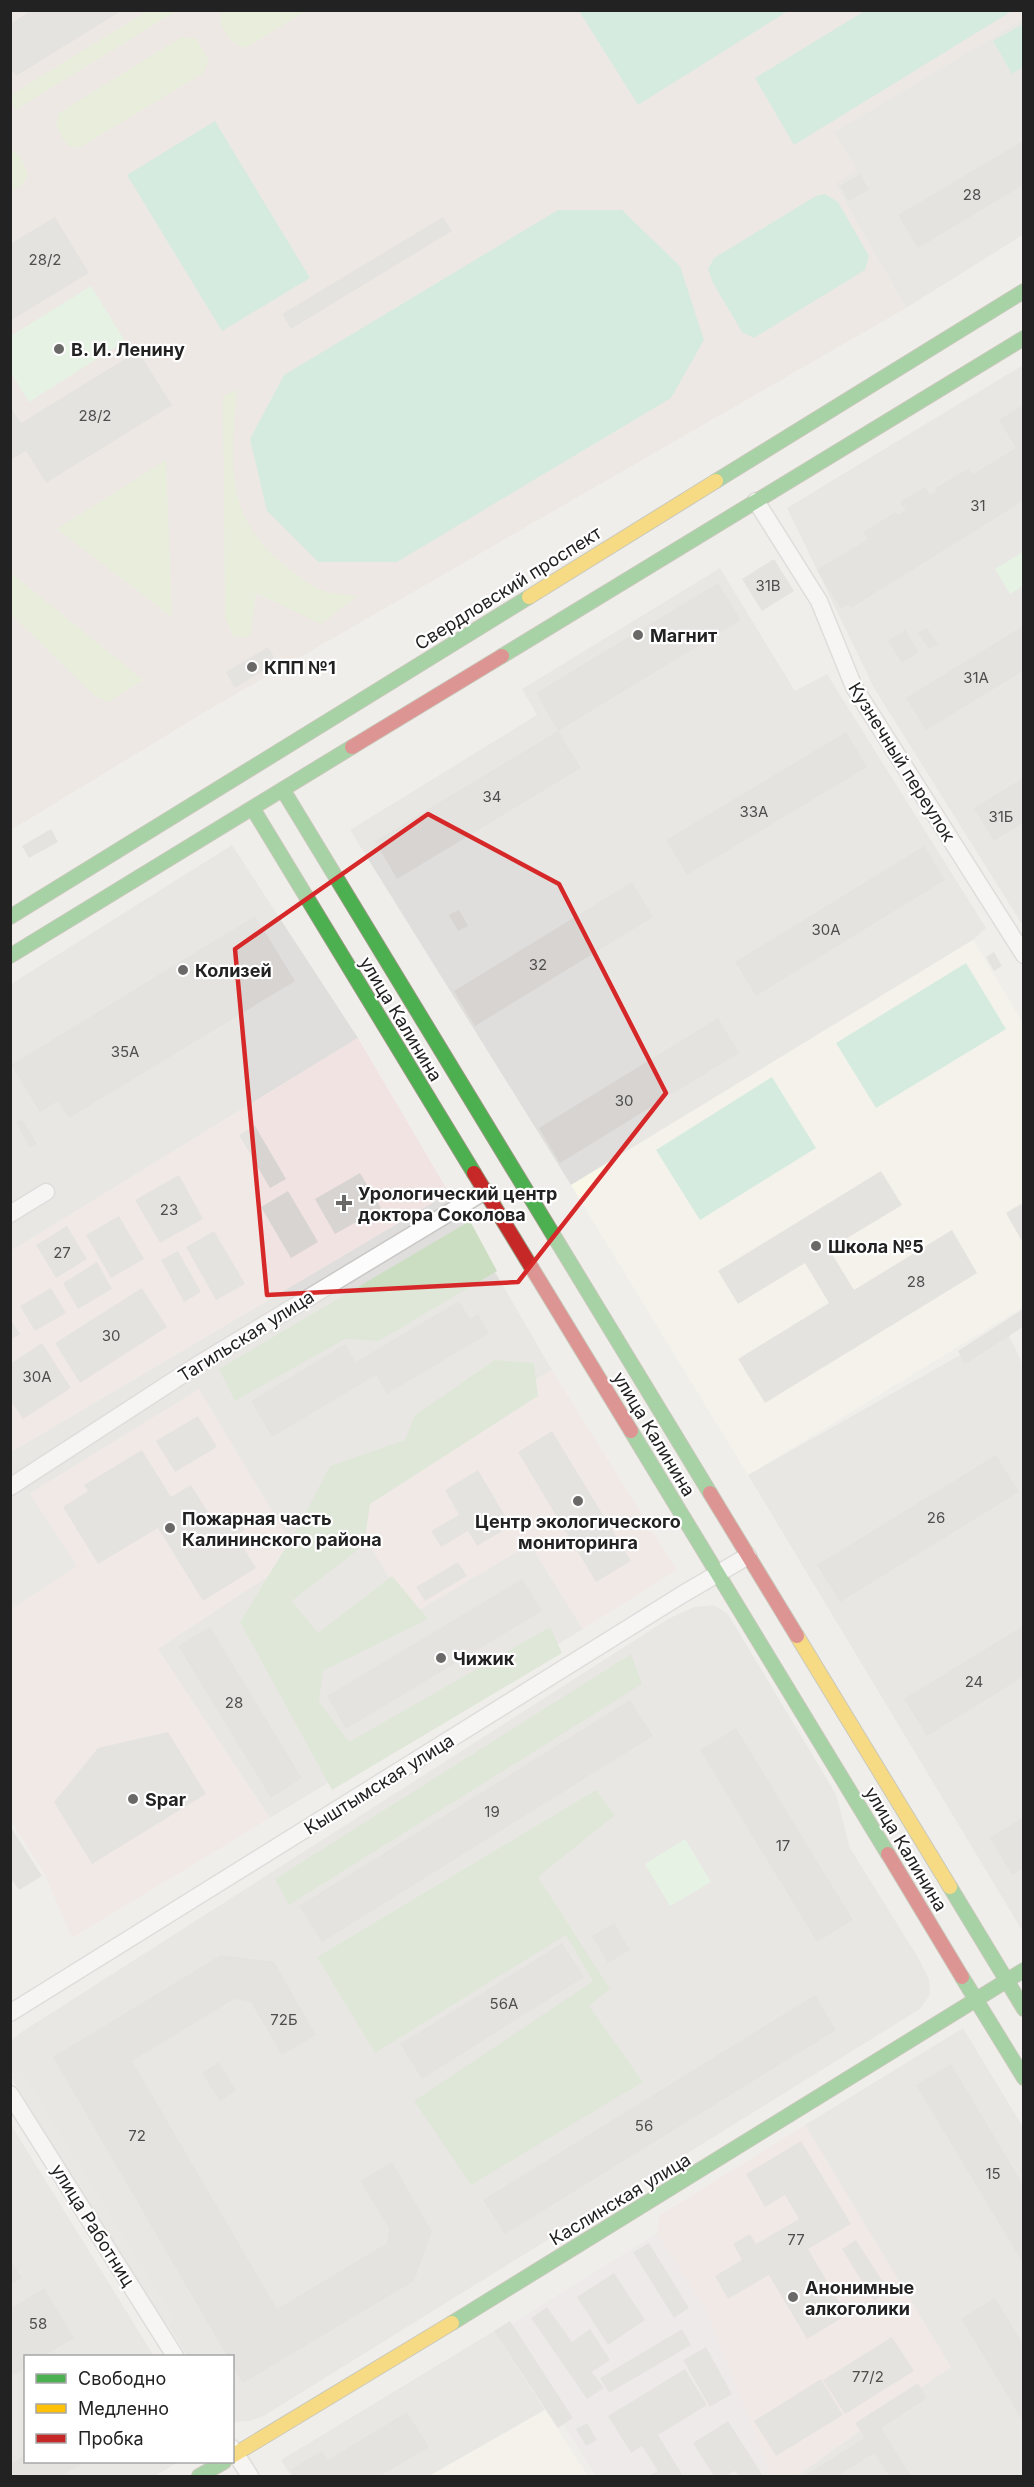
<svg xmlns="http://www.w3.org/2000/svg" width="1034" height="2487" viewBox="0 0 1034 2487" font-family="Inter,sans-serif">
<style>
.residential{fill:#dfdedc}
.commercial{fill:#f1e3e1}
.industrial{fill:#ede4e9}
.education{fill:#f8f7e8}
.military{fill:#eae0db}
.grass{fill:#ddeccb}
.forest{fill:#cbdec1}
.park{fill:#daf5da}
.pitch{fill:#b7e6d2}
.parking{fill:#e0dfde}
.building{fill:#d7d4d2}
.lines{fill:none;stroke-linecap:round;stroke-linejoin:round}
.street-casing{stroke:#c9c8c7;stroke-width:19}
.fast-casing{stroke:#999a82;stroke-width:16}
.slow-casing{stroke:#999a82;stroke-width:16}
.jam-casing{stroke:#999a82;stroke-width:16}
.street{stroke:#fdfcfc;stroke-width:16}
.fast{stroke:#4caf50;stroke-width:14}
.slow{stroke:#ffc107;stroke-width:14}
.jam{stroke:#c62828;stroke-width:14}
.marked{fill:none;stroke:#d62828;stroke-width:4.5;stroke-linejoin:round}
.poi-dot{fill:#6a6968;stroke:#fff;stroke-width:2}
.labels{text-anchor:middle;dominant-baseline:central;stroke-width:4.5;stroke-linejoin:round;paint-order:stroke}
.number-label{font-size:15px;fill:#4f4e4e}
.poi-label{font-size:18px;font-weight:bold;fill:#222;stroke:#fff;text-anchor:start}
.street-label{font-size:18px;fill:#222;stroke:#fff}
</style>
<rect width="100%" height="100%" fill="#f0eeeb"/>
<!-- residential -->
<path class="residential" d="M1023 19V235L906 308 835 184 834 132Z
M1023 365V926L874 688 787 508Z
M720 568 795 691 827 674 986 928 973 940 571 1185 350 830 537 715 522 689Z
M232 845 358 1038 11 1251V984Z
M449 1193 552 1370 341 1495 411 1614 530 1544 583 1629 270 1818 157 1649 299 1555 11 1505V1452Z
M1006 1329 1024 1367 1023 1932 748 1475Z
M714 1605 728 1614 836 1794 850 1848 919 1959 929 1979 930 1995 920 2009 262 2417 249 2421 233 2422 232 2356H187L16 2081 11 2070 10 2042 20 2033 668 1619 694 1607Z
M963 2028 1023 2127V2476H796L950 2367 805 2125Z
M10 2123 154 2356H26V2462H178L155 2476H11Z
M494 2331 545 2410 429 2476H291L281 2460Z"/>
<!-- commercial -->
<path class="commercial" d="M358 1038 449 1193 11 1452V1251Z
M552 1370 677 1570 583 1629 530 1544 411 1615 340 1495Z
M199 1389 299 1556 158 1649 270 1818 72 1938 45 1875 11 1821V1505Z
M805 2125 951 2367 796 2476H772L705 2308 657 2233 660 2215Z"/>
<!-- industrial -->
<path class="industrial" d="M657 2233 705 2308 772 2476H596L503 2329Z"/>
<!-- education -->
<path class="education" d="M973 940 1023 1023V1307L748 1475 571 1185Z
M545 2410 588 2476H429Z"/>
<!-- military -->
<path class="military" d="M11 11H1023V19L834 132 857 170 835 184 906 308 210 709 11 830Z"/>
<!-- grass -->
<path class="grass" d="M149 10 176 11 15 110 11 101V95Z
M226 11V10L306 11 245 48C231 44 221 29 220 15Z
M182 37 196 39 209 60 203 73 79 148 67 145 56 126 59 113Z
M10 149C21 154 25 165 28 176L22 185 11 192Z
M237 390C230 466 224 523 293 572 301 577 308 584 316 588 327 594 345 594 357 596L321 624 256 593 251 633 245 638 233 636 225 618 223 396Z
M166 460 172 617 57 529Z
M11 573 143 680 108 702 95 696 11 614Z"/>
<!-- forest -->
<path class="forest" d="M470 1221 497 1271 379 1341 345 1339 235 1401 219 1369Z
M495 1360 534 1363 538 1396 370 1504 364 1545 292 1601 318 1633 392 1576 428 1619 323 1671 319 1702 349 1742 550 1627 562 1653 332 1790 240 1622 297 1529 330 1466 405 1440 415 1415Z
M631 1654 642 1684 289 1905 275 1879Z
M596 1790 615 1815 538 1877 610 1989 589 2006 643 2082 471 2185 414 2101 593 1981 566 1935 375 2053 317 1957Z"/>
<!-- park -->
<path class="park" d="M91 286 125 341 29 402 11 373V336Z
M1023 552V586L1010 594 995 569Z
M685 1839 711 1882 670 1906 645 1864Z"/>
<!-- pitch -->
<path class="pitch" d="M866 10 1012 11 794 145 755 78Z
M579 11H788L638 105Z
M1023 24V67L1012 74 993 41Z
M215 121 310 278 222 331 127 175Z
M825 194 838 202 869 256 865 270 754 338 742 332 713 283 708 269 714 258 816 196Z
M558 210H622L680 266 704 340 671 398 397 562H318L267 511 250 439 284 375Z
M966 963 1006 1029 876 1108 836 1043Z
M772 1077 816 1148 700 1220 656 1150Z"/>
<!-- parking -->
<path class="parking" d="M27 1489 77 1566 11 1609V1499Z
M21 2070 175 2320 164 2327 11 2077Z"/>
<!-- building -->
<path class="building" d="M32 10H123L16 76 10 67V24Z
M1023 141V185L918 248 898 215Z
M860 174 869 190 848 201 840 186Z
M55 217 89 273 10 321V244Z
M443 217 452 231 291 329 282 314Z
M138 351 172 405 46 483 26 451 10 460V407L21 423Z
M1023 405V455L1021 456 1023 459V501L851 608 848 604 841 609 817 570 868 539 863 532 896 512 898 515 906 510 900 502 925 487 930 495 937 491 936 488 969 468 973 474 1016 448 999 420Z
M774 559 794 591 762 611 742 579Z
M718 583 741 620 558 731 536 693Z
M1023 626V671L926 730 906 698Z
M927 628 938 644 929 649 918 633Z
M905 630 919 652 902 663 888 641Z
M268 647 277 662 235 688 226 672Z
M558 731 581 768 397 879 375 841Z
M846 732 867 767 687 875 666 840Z
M1023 778V823L994 841 974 808Z
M51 829 58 842 29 858 22 846Z
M924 846 945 880 756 996 735 962Z
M632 882 653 917 475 1026 454 991Z
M459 910 468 926 458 931 449 915Z
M255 916 295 981 69 1118 58 1101 40 1112 11 1065Z
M994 952 1002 966 994 971 986 957Z
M718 1018 739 1053 560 1163 539 1128Z
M22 1119 37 1144 30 1148 16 1122Z
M255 1126 286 1179 270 1188 239 1135Z
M881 1171 902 1205 829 1249 854 1290 952 1230 977 1273 765 1403 738 1359 829 1303 805 1263 738 1304 718 1271Z
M360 1173 381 1208 335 1234 315 1199Z
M179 1175 203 1219 160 1243 135 1200Z
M288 1191 318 1242 291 1258 261 1207Z
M1021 1204 1023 1208V1243L1006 1213Z
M119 1216 144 1259 111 1278 86 1235Z
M67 1226 87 1259 56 1278 36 1245Z
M214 1231 245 1284 216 1300 186 1247Z
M178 1251 201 1292 184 1302 161 1260Z
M97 1262 112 1289 78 1309 63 1283Z
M51 1288 66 1313 35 1331 20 1306Z
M142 1288 167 1327 80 1383 55 1343Z
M459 1301 470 1319 478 1314 489 1333 387 1394 376 1375 272 1437 251 1401 345 1344 356 1362Z
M1023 1309V1327L965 1364 958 1351Z
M10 1319 20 1334 10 1340Z
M42 1343 71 1388 23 1419 10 1400V1364Z
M198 1416 217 1447 175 1472 156 1441Z
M552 1431 631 1561 596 1582 518 1452Z
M142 1450 171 1497 191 1485 214 1522 232 1511 245 1530 236 1535 256 1568 203 1601 158 1528 98 1564 63 1507 88 1491 84 1485Z
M996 1455 1019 1492 840 1602 817 1565Z
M478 1470 511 1526 477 1546 468 1531 441 1547 431 1531 459 1515 445 1490Z
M458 1562 467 1576 425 1601 416 1587Z
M522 1579 542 1611 346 1729 327 1696Z
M1023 1626V1677L927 1736 904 1699Z
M210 1627 302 1778 271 1798 178 1646Z
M630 1700 653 1736 322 1942 299 1906Z
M736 1728 853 1920 817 1942 700 1750Z
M168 1732 206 1794 92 1864 54 1802 98 1748Z
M1023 1817V1868L1012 1875 990 1838Z
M10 1826 42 1876 19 1890 10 1877Z
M614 1923 630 1950 608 1963 592 1936Z
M562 1943 584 1977 422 2079 400 2044Z
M221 1955 274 1962 316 2035 282 2055 251 2002 234 1999 132 2061 277 2309 387 2243 389 2228 360 2181 392 2162 432 2232 414 2281 243 2383 232 2366V2356H227L53 2057Z
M815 1995 836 2030 505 2234 483 2200Z
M219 2062 236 2090 220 2101 202 2073Z
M951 2064 1023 2185V2263L916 2085Z
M801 2141 851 2224 808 2249 847 2315 807 2339 769 2275 728 2299 715 2276 742 2260 733 2244 750 2234 756 2244 799 2219 785 2195 765 2207 746 2174Z
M856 2240 889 2291 874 2301 842 2249Z
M649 2243 689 2308 674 2318 633 2252Z
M10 2260 22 2278 10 2285Z
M614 2273 645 2320 608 2345 577 2297Z
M44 2288 74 2338 44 2356H26V2368L10 2377V2309Z
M995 2298 1023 2344V2421L961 2319Z
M547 2307 572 2342 590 2329 610 2360 592 2372 604 2388 587 2399 531 2318Z
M510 2321 573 2418 558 2428 494 2331Z
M682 2329 691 2345 609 2393 600 2378Z
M892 2337 914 2371 845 2414 823 2380Z
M706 2347 732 2394 710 2407 683 2360Z
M685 2369 707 2405 658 2435 683 2476H648L658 2471 642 2446 631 2453 608 2416Z
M821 2379 843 2415 776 2456 754 2421Z
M918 2383 927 2398 881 2428 911 2476H889L874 2453 838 2476H804L865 2438 855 2423Z
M407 2412 429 2447 380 2476H294L290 2470 322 2451 328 2460Z
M728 2421 763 2476H739L735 2471 726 2476H714L693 2443Z
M587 2423 597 2440 586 2446 576 2429Z
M26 2455V2462H86L61 2476H10V2464Z"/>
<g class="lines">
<defs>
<path id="street" d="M756 501 819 601 854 687 1024 955
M10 1214 46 1192
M10 1487 199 1364 485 1191
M10 2013 683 1594 748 1556
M10 2094 175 2356
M232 2448 250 2476"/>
<path id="fast" d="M716 481 1024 291
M502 656 1024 338
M283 790 710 1493
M253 809 474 1173
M10 917 529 597
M10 956 352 747
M631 1431 888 1854
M950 1887 1024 2009
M962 1977 1024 2078
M452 2323 1024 1970
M199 2476 224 2462"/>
<path id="slow" d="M529 597 716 481
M797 1636 950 1887
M232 2456 452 2323"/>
<path id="jam" d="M352 747 502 656
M474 1173 631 1431
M710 1493 797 1636
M888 1854 962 1977"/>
</defs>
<!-- street casing -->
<use href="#street" class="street-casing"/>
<!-- fast casing -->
<use href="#fast" class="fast-casing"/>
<!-- slow casing -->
<use href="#slow" class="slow-casing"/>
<!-- jam casing -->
<use href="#jam" class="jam-casing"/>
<!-- street -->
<use href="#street" class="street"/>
<!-- fast -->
<use href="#fast" class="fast"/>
<!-- slow -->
<use href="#slow" class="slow"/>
<!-- jam -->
<use href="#jam" class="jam"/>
</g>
<!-- marked area -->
<path d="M0 0H1034V2487H0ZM428 814 559 884 666 1093 518 1282 267 1295 235 949Z" fill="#f0eeeb" fill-opacity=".55" fill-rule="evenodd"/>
<path class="marked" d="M428 814 559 884 666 1093 518 1282 267 1295 235 949Z"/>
<!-- markers -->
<g class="poi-dot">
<circle cx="59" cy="349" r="6"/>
<circle cx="638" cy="635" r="6"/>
<circle cx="252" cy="667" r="6"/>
<circle cx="183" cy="970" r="6"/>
<path d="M341 1194h6v6h6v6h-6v6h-6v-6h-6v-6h6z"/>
<circle cx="816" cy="1246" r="6"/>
<circle cx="578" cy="1501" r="6"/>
<circle cx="170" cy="1528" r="6"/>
<circle cx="441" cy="1658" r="6"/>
<circle cx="133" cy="1799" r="6"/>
<circle cx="793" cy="2297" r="6"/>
</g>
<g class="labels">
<!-- number labels -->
<g class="number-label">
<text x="972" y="194">28</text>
<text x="45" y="259">28/2</text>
<text x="95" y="415">28/2</text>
<text x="978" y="505">31</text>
<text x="768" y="585">31В</text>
<text x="976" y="677">31А</text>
<text x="492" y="796">34</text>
<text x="754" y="811">33А</text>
<text x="1001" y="816">31Б</text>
<text x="826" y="929">30А</text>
<text x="538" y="964">32</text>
<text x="125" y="1051">35А</text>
<text x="624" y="1100">30</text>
<text x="169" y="1209">23</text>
<text x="62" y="1252">27</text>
<text x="916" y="1281">28</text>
<text x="111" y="1335">30</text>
<text x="37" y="1376">30А</text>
<text x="936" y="1517">26</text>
<text x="974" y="1681">24</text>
<text x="234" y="1702">28</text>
<text x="492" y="1811">19</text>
<text x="783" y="1845">17</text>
<text x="504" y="2003">56А</text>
<text x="284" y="2019">72Б</text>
<text x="644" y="2125">56</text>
<text x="137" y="2135">72</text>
<text x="993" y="2173">15</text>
<text x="796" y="2239">77</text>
<text x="38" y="2323">58</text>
<text x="868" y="2376">77/2</text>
</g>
<!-- poi labels -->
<g class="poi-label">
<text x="71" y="349">В. И. Ленину</text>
<text x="650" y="635">Магнит</text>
<text x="264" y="667">КПП №1</text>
<text x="195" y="970">Колизей</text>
<text x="358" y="1193">Урологический центр<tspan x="358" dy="21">доктора Соколова</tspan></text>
<text x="828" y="1246">Школа №5</text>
<text x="182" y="1518">Пожарная часть<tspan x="182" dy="21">Калининского района</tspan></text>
<text x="578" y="1521" text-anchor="middle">Центр экологического<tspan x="578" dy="21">мониторинга</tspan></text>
<text x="453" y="1658">Чижик</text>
<text x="145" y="1799">Spar</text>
<text x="805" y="2287">Анонимные<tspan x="805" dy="21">алкоголики</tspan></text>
</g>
<!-- street labels -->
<g class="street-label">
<text transform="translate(508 588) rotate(-32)">Свердловский проспект</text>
<text transform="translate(902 762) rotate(58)">Кузнечный переулок</text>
<text transform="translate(401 1019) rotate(59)">улица Калинина</text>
<text transform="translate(246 1336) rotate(-32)">Тагильская улица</text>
<text transform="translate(654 1434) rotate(59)">улица Калинина</text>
<text transform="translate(379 1784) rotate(-32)">Кыштымская улица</text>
<text transform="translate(906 1849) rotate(59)">улица Калинина</text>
<text transform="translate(620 2199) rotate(-31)">Каслинская улица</text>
<text transform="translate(93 2225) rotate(58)">улица Работниц</text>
</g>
</g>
<!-- border -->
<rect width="1034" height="2487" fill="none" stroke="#222222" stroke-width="24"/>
<!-- legend -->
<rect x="24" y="2355" width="210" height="108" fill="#ffffff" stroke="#a7a7a7" stroke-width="1.5"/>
<rect x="36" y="2374" width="30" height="9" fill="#4caf50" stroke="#a7a7a7" stroke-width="1.5"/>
<text x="78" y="2385" font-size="18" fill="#222222">Свободно</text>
<rect x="36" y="2404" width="30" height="9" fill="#ffc107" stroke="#a7a7a7" stroke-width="1.5"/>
<text x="78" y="2415" font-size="18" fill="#222222">Медленно</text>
<rect x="36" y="2434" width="30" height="9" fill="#c62828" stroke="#a7a7a7" stroke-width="1.5"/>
<text x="78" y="2445" font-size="18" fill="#222222">Пробка</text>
</svg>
